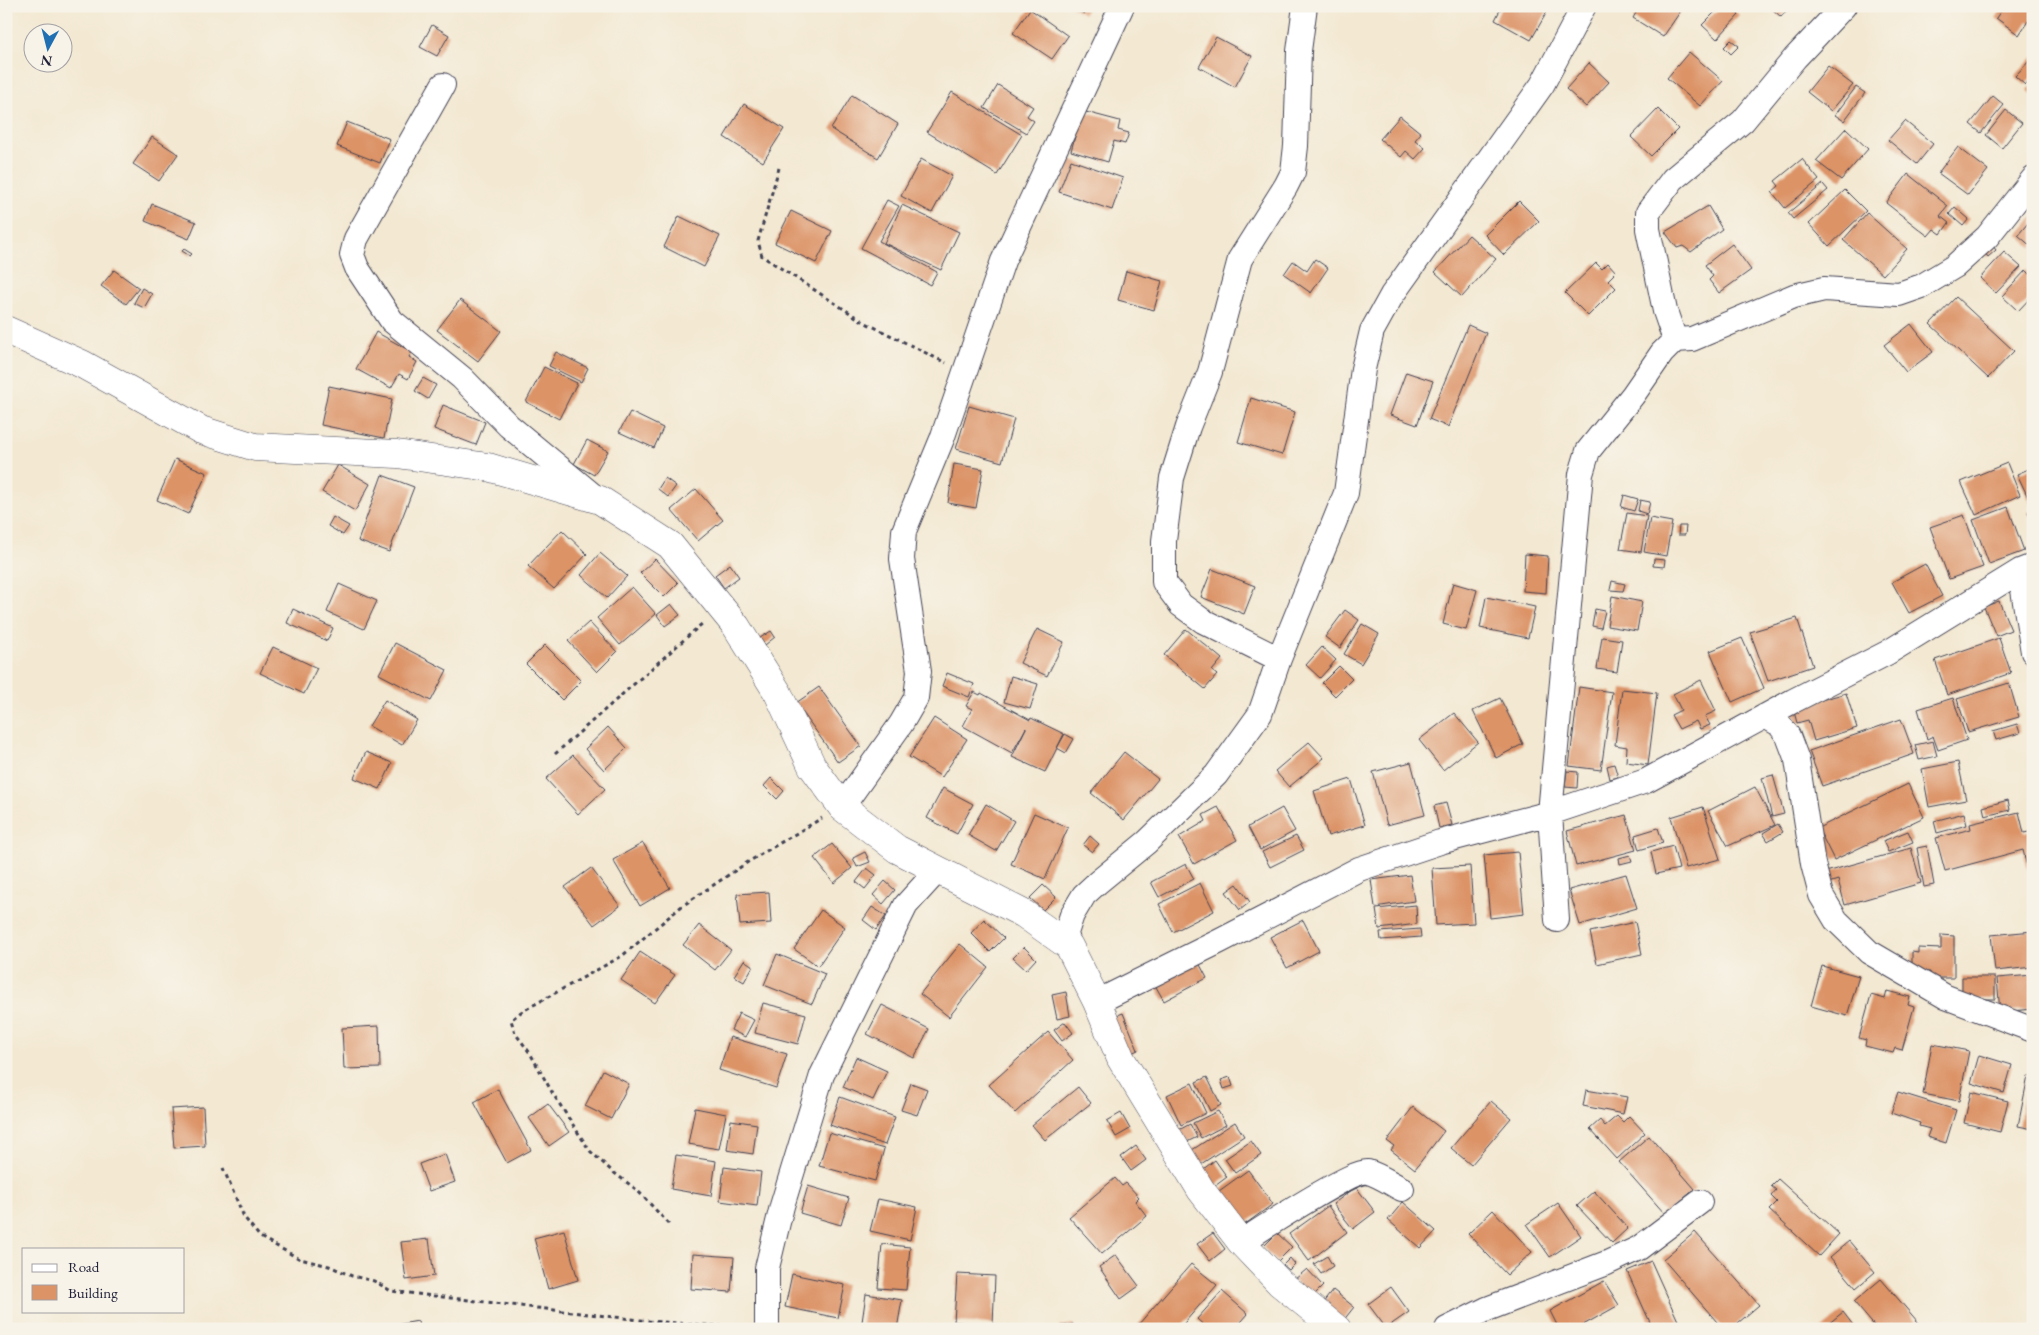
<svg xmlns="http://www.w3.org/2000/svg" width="2039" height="1335" viewBox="0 0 2039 1335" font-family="'EB Garamond',serif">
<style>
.building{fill:#dc9366}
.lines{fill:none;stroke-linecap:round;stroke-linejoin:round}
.street-casing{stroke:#414052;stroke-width:26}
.secondary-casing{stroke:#414052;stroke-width:29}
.path{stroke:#414052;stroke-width:3;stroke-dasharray:4 4;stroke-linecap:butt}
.street{stroke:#fff;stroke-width:24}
.secondary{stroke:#fff;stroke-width:28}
</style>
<rect width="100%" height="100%" fill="#f7f3e8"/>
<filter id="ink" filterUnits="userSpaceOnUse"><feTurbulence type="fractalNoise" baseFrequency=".02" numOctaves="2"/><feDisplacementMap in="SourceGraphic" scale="10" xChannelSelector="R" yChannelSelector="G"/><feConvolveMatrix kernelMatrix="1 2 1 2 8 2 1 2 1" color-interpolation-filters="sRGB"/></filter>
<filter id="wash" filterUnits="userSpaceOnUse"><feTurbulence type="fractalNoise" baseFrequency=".0096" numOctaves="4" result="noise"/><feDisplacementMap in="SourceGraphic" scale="20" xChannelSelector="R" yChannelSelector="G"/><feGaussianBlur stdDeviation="1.12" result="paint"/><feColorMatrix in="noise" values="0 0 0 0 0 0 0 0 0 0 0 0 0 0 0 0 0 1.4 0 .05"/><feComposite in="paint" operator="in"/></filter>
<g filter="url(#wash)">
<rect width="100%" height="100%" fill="#f3e8d1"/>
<g id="blocks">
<!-- building -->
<path class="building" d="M944 6H956L953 11Z
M1071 6H1088L1084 14Z
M1502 6H1541L1548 10 1531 40 1495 20Z
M1640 6H1684L1663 37 1633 18Z
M1721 6H1730L1739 15 1717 39 1702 25Z
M1769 6H1790L1781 17Z
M2004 6H2033V24L2028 21 2019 35 1996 18Z
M1030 9 1068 36 1052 59 1013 33Z
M432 25 449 35 437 56 420 47Z
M1216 37 1252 56 1235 87 1199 67Z
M1731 40 1739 46 1731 54 1724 47Z
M1689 52 1723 81 1700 106 1667 78Z
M2033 57V76L2025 85 2015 76Z
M1589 63 1609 82 1586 107 1566 89Z
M1828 66 1853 85 1831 111 1807 92Z
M998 85 1033 107 1027 116 1034 121 1026 133 984 108Z
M2033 85V95L2028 90Z
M1856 87 1865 93 1844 121 1835 115Z
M952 92 1022 135 997 175 927 132Z
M852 95 898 124 878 158 831 129Z
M1993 96 2004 105 1981 133 1970 124Z
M744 104 784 129 763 162 724 137Z
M1658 109 1678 129 1651 156 1631 137Z
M2006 110 2022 123 2002 148 1986 135Z
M1082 111 1120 121 1118 130 1129 133 1125 144 1114 141 1108 162 1071 151Z
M1400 116 1421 133 1415 140 1425 148 1415 159 1406 151 1401 157 1380 139Z
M1905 121 1933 144 1917 164 1888 140Z
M347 122 390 139 380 163 337 146Z
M1846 128 1868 149 1841 180 1816 161Z
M152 137 178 154 159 181 133 164Z
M1958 147 1988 170 1968 195 1938 173Z
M921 159 952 176 932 213 901 196Z
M1802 159 1819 180 1785 208 1772 192 1779 186 1775 181Z
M1071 160 1123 178 1112 210 1059 192Z
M1908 174 1948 206 1940 216 1949 223 1941 234 1934 229 1928 236 1886 203Z
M1823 184 1828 190 1793 219 1788 213Z
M1845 190 1866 211 1829 246 1809 224Z
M887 200 899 206 879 241 937 272 930 285 861 248Z
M1519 201 1539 221 1504 255 1485 235Z
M152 204 196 222 189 239 145 221Z
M902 205 959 232 941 270 884 243Z
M1708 206 1722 229 1691 252 1683 246 1677 248 1665 232Z
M1955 207 1969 219 1963 226 1949 214Z
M791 211 832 231 816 263 775 243Z
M1867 213 1907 249 1883 275 1843 240Z
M679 216 720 236 704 267 664 247Z
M2033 217V248L2018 235Z
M1469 235 1496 259 1462 297 1435 272Z
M1990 242 1996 250 1988 257 1981 248Z
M1732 244 1751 270 1719 293 1709 280 1713 276 1705 265Z
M184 249 192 254 190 256 182 251Z
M2004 252 2021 267 1996 293 1980 278Z
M1315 259 1328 268 1311 293 1284 274 1293 261 1307 271Z
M1596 263 1602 269 1608 263 1616 272 1608 280 1616 288 1588 316 1565 293Z
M114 270 139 288 126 304 101 286Z
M2026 270 2033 277V295L2018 311 2002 296Z
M1126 271 1162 281 1154 310 1118 300Z
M142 288 152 294 144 308 134 303Z
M1956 297 2014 351 1988 378 1930 324Z
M460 300 501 331 478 361 437 330Z
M1911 324 1933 352 1906 372 1884 345Z
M1468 325 1486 333 1448 427 1429 419Z
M376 332 412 352 409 357 417 362 408 379 399 374 391 388 356 369Z
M556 352 588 368 581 382 549 366Z
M544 367 577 383 559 419 526 402Z
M1406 372 1433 381 1417 425 1390 415Z
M423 378 436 385 428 399 415 391Z
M329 386 392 399 384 438 321 425Z
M1251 398 1295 412 1282 455 1238 442Z
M443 405 485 422 476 445 434 429Z
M969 406 1014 419 1002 462 956 449Z
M630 412 663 428 654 448 619 432Z
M587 440 608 451 594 475 574 464Z
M175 459 207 473 188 514 157 500Z
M2007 463 2020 495 1976 515 1961 482Z
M954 464 983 469 976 508 948 503Z
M338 465 370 484 355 511 322 492Z
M2033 467V508L2017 474Z
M382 475 414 487 389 552 358 541Z
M665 478 676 486 668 497 658 489Z
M696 489 723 520 698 541 671 510Z
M1624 495 1638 499 1634 511 1621 507Z
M1640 500 1650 502 1647 514 1638 511Z
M2008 507 2024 551 1989 564 1973 520Z
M2033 511V522L2028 512Z
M1627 513 1647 516 1641 552 1620 549Z
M1964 515 1983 567 1949 579 1930 527Z
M333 517 349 526 343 535 328 526Z
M1650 518 1672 522 1666 556 1644 552Z
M1679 526H1686L1685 535H1678Z
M562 530 587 554 554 589 528 566Z
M600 553 627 576 607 598 581 575Z
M1525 554 1548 556 1546 593 1523 591Z
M655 559 678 583 664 597 640 573Z
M1654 559 1665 560 1664 567 1653 566Z
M730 564 739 577 724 588 715 575Z
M1925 564 1942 596 1909 613 1892 582Z
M1212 569 1255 586 1244 614 1201 597Z
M1612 581 1625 584 1623 591 1610 590Z
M1453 583 1477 590 1466 630 1443 624Z
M339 584 377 601 364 629 327 612Z
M632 587 656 614 620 645 597 618Z
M1612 596 1642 602 1637 631 1607 626Z
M1486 597 1535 607 1528 638 1480 628Z
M1999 601 2011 630 1996 636 1984 607Z
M671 604 680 615 665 626 657 615Z
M293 609 333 628 327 641 287 623Z
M1595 609 1605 611 1601 628 1592 626Z
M1345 610 1359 620 1340 648 1325 637Z
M1797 618 1813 666 1768 681 1750 632Z
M589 622 617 652 597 672 568 641Z
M1362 624 1379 634 1361 664 1344 654Z
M1037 629 1064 642 1047 676 1020 663Z
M1186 629 1222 659 1212 671 1217 675 1205 689 1164 655Z
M771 631 775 637 765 645 760 638Z
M1602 637 1622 640 1617 672 1597 669Z
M1742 638 1764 688 1732 702 1710 651Z
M1999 638 2011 673 1947 695 1935 660Z
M395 643 447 670 431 701 379 674Z
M545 645 581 681 562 700 526 664Z
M273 647 317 668 304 694 260 673Z
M1322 647 1336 660 1320 678 1306 665Z
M1339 666 1352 679 1335 696 1322 683Z
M947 673 974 684 969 697 942 686Z
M1011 676 1038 684 1030 709 1004 702Z
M1701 680 1716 711 1705 716 1710 725 1700 729 1696 721 1679 729 1671 715 1681 710 1673 694Z
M2009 683 2019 717 1968 732 1957 699Z
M819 687 861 746 838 762 796 703Z
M1579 687 1612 692 1601 770 1569 766Z
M1622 689 1657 693 1648 765 1626 762 1627 747 1615 745Z
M974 692 980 695 981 693 1030 720 1031 718 1064 734 1045 772 1012 757 1026 728 1012 753 963 726 972 709 966 706Z
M1846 693 1857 728 1814 741 1808 720 1797 723 1793 708Z
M1500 698 1523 744 1496 758 1473 711Z
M1953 698 1967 740 1938 750 1933 736 1927 739 1918 709Z
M385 700 417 720 402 745 369 726Z
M1454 713 1478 742 1443 770 1419 740Z
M934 718 967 739 942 777 909 757Z
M1901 719 1914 754 1822 786 1809 751Z
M2017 724 2020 733 1996 740 1993 731Z
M608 727 627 748 604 770 585 749Z
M1065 734 1074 739 1066 753 1057 748Z
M1933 741 1937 756 1919 760 1915 745Z
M1309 742 1324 758 1289 787 1275 771Z
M366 752 392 763 380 789 354 778Z
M1124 752 1158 779 1124 820 1091 793Z
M573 755 605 789 578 814 546 779Z
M1411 762 1425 815 1387 825 1373 772Z
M1958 762 1966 800 1929 807 1922 769Z
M1614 764 1618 777 1610 779 1607 766Z
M1567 771 1578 772 1577 788 1565 787Z
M1773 775 1784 814 1772 817 1762 778Z
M771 778 784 791 777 799 764 786Z
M1351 779 1365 825 1328 836 1314 791Z
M1908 784 1924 817 1834 860 1818 828Z
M1755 787 1775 825 1728 846 1708 811Z
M943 788 973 804 957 834 927 818Z
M2008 800 2010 810 1985 816 1983 807Z
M1446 803 1452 825 1439 828 1434 806Z
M986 804 1014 821 996 851 968 835Z
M1218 807 1237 840 1194 864 1179 837 1206 821 1203 815Z
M1703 807 1720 859 1686 868 1671 817Z
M1282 808 1295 831 1260 850 1248 827Z
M2019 812 2024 833 2033 831V870L2028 871 2023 850 1945 871 1936 838 1971 829 1970 824Z
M1034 813 1068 828 1045 879 1011 864Z
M1964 813 1967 825 1937 833 1934 821Z
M1626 815 1636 850 1576 866 1567 831Z
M1778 824 1783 832 1768 841 1763 833Z
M1658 828 1663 843 1639 850 1635 835Z
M1908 831 1913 842 1888 852 1883 841Z
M1090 836 1099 844 1092 852 1083 845Z
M1296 836 1304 850 1270 867 1262 852Z
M643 843 670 888 640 906 613 860Z
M832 844 852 868 834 883 814 858Z
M1673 846 1679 869 1656 874 1651 852Z
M1927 846 1934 885 1924 887 1917 848Z
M1911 848 1921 883 1845 905 1838 880 1825 884 1822 873Z
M865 852 870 862 857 867 853 858Z
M1518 852 1524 914 1490 918 1484 855Z
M1630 855 1632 861 1620 864 1619 858Z
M1186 864 1194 879 1159 897 1151 882Z
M1470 866 1474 923 1436 925 1432 868Z
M591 868 620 906 594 925 565 887Z
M867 868 876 875 865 889 856 882Z
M1626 874 1637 908 1580 925 1569 890Z
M1410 875 1414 901 1375 907 1371 880Z
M885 881 895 890 883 904 873 895Z
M1200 883 1214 911 1173 932 1159 904Z
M1237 884 1250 902 1240 910 1226 892Z
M1043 885 1056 897 1043 910 1030 898Z
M769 892 771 923 740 925 737 894Z
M1416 905 1417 924 1379 929 1376 909Z
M872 907 886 916 876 930 863 920Z
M821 910 845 927 818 966 794 949Z
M984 919 1004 938 990 952 971 933Z
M1303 920 1319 951 1287 968 1270 937Z
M1635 922 1642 954 1597 964 1590 932Z
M699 925 731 950 715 970 683 945Z
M1420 929 1421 937 1381 940 1380 932Z
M2033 931V967L1995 971 1991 935Z
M1941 935 1954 936V978H1930V972H1917V966H1912V952L1918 953V948L1941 949Z
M960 944 988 967 949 1017 920 994Z
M1024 947 1036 959 1026 970 1013 958Z
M640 952 675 975 655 1003 621 980Z
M777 954 825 974 812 1004 764 985Z
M744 960 753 966 744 982 734 976Z
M1198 961 1207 978 1164 1001 1155 985Z
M1822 966 1859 976 1847 1016 1811 1006Z
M2033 975V1009L2000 1012 1997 978Z
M1962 977H1995V999H1969L1962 996Z
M1887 991 1910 997 1908 1005 1914 1007 1902 1050 1895 1048 1893 1053 1865 1046 1866 1040 1859 1038 1871 995 1885 999Z
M1066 992 1070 1016 1057 1019 1052 995Z
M763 1003 806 1014 798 1044 755 1033Z
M882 1005 929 1029 914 1058 867 1034Z
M739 1013 754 1020 745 1037 731 1030Z
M1123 1013 1138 1050 1125 1056 1110 1018Z
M1065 1022 1073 1033 1062 1041 1054 1030Z
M379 1026 380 1068 344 1069 342 1028Z
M1048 1032 1073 1060 1015 1113 989 1085Z
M730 1037 787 1054 776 1088 719 1070Z
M1932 1044 1969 1051 1959 1101 1923 1094Z
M1979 1055 2012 1065 2004 1093 1971 1083Z
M856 1057 887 1071 873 1100 843 1087Z
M603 1070 629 1084 611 1119 585 1106Z
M2028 1076 2033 1077V1129L2018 1126Z
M1207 1077 1221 1105 1210 1111 1196 1082Z
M1230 1077 1233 1086 1224 1089 1221 1080Z
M911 1083 927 1089 917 1115 901 1110Z
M1192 1083 1206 1113 1181 1125 1167 1095Z
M1078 1087 1091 1103 1045 1140 1032 1125Z
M498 1089 531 1150 507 1163 474 1102Z
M1586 1090 1627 1097 1623 1114 1583 1106Z
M1898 1092 1956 1110 1946 1143 1927 1137 1930 1129 1919 1126 1920 1123 1891 1113Z
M1971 1092 2008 1101 2000 1132 1964 1123Z
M840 1097 895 1117 885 1145 830 1125Z
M1491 1101 1511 1118 1471 1165 1451 1148Z
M548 1104 569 1132 549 1146 529 1118Z
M203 1107 205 1146 174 1148 171 1109Z
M1413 1107 1444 1131 1415 1169 1391 1150 1394 1146 1387 1141Z
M695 1108 726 1114 719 1149 688 1144Z
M1218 1111 1226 1125 1201 1138 1193 1123Z
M1121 1113 1130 1129 1116 1137 1107 1121Z
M1617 1116 1623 1122 1629 1116 1645 1133 1617 1159 1590 1129 1600 1120 1605 1126Z
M731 1120 757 1124 753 1154 727 1150Z
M1235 1122 1244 1136 1201 1164 1192 1150Z
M1190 1124 1197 1137 1187 1142 1179 1130Z
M829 1133 884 1149 875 1181 819 1166Z
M1649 1136 1695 1189 1665 1214 1619 1162Z
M1251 1141 1261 1155 1235 1173 1225 1159Z
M1136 1146 1146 1160 1131 1171 1121 1157Z
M445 1154 455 1182 429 1191 419 1164Z
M676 1155 716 1161 711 1196 671 1189Z
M1215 1160 1227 1177 1215 1186 1202 1170Z
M724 1167 761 1172 757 1206 720 1201Z
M1248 1170 1273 1204 1244 1225 1219 1191Z
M1115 1178 1122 1186 1126 1183 1139 1197 1135 1201 1147 1216 1102 1254 1069 1217Z
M1778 1179 1839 1234 1819 1256 1769 1210 1777 1202 1771 1196 1776 1190 1771 1186Z
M808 1186 849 1198 841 1225 800 1213Z
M1356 1187 1375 1212 1353 1229 1333 1204Z
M1594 1191 1628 1228 1612 1243 1577 1206Z
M878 1199 917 1207 910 1240 870 1231Z
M1403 1202 1436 1231 1420 1248 1388 1220Z
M1558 1203 1581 1236 1550 1257 1527 1224Z
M1328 1206 1347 1232 1309 1261 1289 1234Z
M1493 1210 1532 1252 1507 1275 1468 1234Z
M564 1230 578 1280 548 1289 534 1238Z
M1695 1232 1759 1305 1731 1329H1723L1663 1259Z
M1213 1233 1225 1249 1210 1261 1197 1244Z
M1277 1233 1292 1247 1277 1262 1263 1247Z
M429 1239 434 1276 406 1280 401 1242Z
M1849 1241 1875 1272 1856 1288 1830 1257Z
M882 1244 910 1247 906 1290 878 1288Z
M693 1254 734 1257 731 1292 691 1289Z
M1116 1255 1139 1286 1121 1299 1099 1267Z
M1327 1256 1333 1266 1321 1274 1314 1264Z
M1290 1258 1295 1264 1289 1270 1283 1265Z
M1651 1261 1679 1323 1666 1329H1653L1627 1271Z
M1191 1264 1217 1285 1179 1329H1142L1138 1325Z
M1307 1269 1323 1286 1311 1298 1294 1280Z
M792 1274 845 1285 838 1318 785 1307Z
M957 1274 995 1276 993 1324 954 1322Z
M1881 1279 1924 1329H1877L1854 1302Z
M1604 1281 1619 1305 1576 1329H1559L1550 1311Z
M1391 1287 1409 1312 1386 1328 1368 1304Z
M1333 1290 1354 1307 1343 1321 1322 1304Z
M1222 1291 1248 1314 1235 1329H1208L1197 1319Z
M866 1294 902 1300 897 1329H861Z
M1843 1312 1856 1329H1822Z
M418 1321 419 1329H391L390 1326Z
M1073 1324 1074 1329H1058V1327Z"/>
</g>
</g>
<g filter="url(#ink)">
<use href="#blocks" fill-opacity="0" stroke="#414052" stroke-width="1"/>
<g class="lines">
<defs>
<path id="street" d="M443 85 356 239 352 255 357 268 392 321 462 378 509 426 596 498
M1675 340 1665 311 1648 229V212L1673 179 1743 121 1795 58 1844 6
M2020 571 2033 652
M1279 659 1203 621 1181 605 1164 582V541L1172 478 1188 427 1210 372 1240 259 1286 186 1293 172 1296 146 1299 51 1305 6
M1765 716 1779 724 1788 736 1797 760 1813 864 1821 895 1836 920 1869 952 1946 997 2033 1030
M842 807 901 724 916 698 919 671 902 559 904 531 942 439 1003 261 1122 6
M1557 920 1550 813 1581 474 1588 451 1633 395 1662 353 1675 340 1692 339 1794 296 1824 289 1899 294 1922 286 1955 266 1987 237 2033 179
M1069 946 1066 933 1072 915 1084 895 1097 883 1147 842 1216 775 1260 714 1279 659 1346 493 1363 369 1372 331 1392 295 1542 85 1584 6
M1097 1002 1220 941 1359 869 1440 842 1550 813 1646 781 1793 701 1887 653 2020 571 2033 566
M1241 1242C1259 1231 1353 1169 1368 1172 1379 1175 1392 1184 1402 1189
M767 1329V1268L782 1206 822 1075 906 905 937 871
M1447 1329 1487 1309 1607 1263 1639 1248 1700 1202"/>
<path id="secondary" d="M6 330 82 364 201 430 255 447 397 454 488 467 600 500 670 545 736 626 778 693 812 766 842 807 897 849 1024 914 1069 946 1097 1002 1121 1059 1201 1190 1241 1242 1280 1283 1337 1329"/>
</defs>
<!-- street casing -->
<use href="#street" class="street-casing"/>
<!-- secondary casing -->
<use href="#secondary" class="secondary-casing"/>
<!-- path -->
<path class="path" d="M779 168 758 241 762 256 864 322 946 363
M555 754 704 622
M223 1168 244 1217 260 1237 300 1259 329 1266 352 1276 374 1281 391 1291 649 1321 746 1328
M669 1224 637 1190 613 1172 590 1151 553 1094 530 1053 515 1033 511 1020 521 1012 622 956 682 906 748 862 822 818"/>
<!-- street -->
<use href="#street" class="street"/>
<!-- secondary -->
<use href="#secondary" class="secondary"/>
</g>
</g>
<!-- margin -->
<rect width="2039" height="1335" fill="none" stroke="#f7f3e8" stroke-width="25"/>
<!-- legend -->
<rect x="22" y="1248" width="162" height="65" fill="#f7f3e8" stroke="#a29fa3"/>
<rect x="32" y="1264" width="25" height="8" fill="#ffffff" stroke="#a29fa3"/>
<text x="68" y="1272" font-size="15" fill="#22223b">Road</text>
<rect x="32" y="1285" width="25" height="15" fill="#dc9366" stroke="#a29fa3"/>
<text x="68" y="1298" font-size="15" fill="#22223b">Building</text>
<!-- north arrow -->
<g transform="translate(48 48) rotate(187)"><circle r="24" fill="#f7f3e8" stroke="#a29fa3"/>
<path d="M0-4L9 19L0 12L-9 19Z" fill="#1f6fb2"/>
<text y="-8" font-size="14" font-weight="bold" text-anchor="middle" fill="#22223b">N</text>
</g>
</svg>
